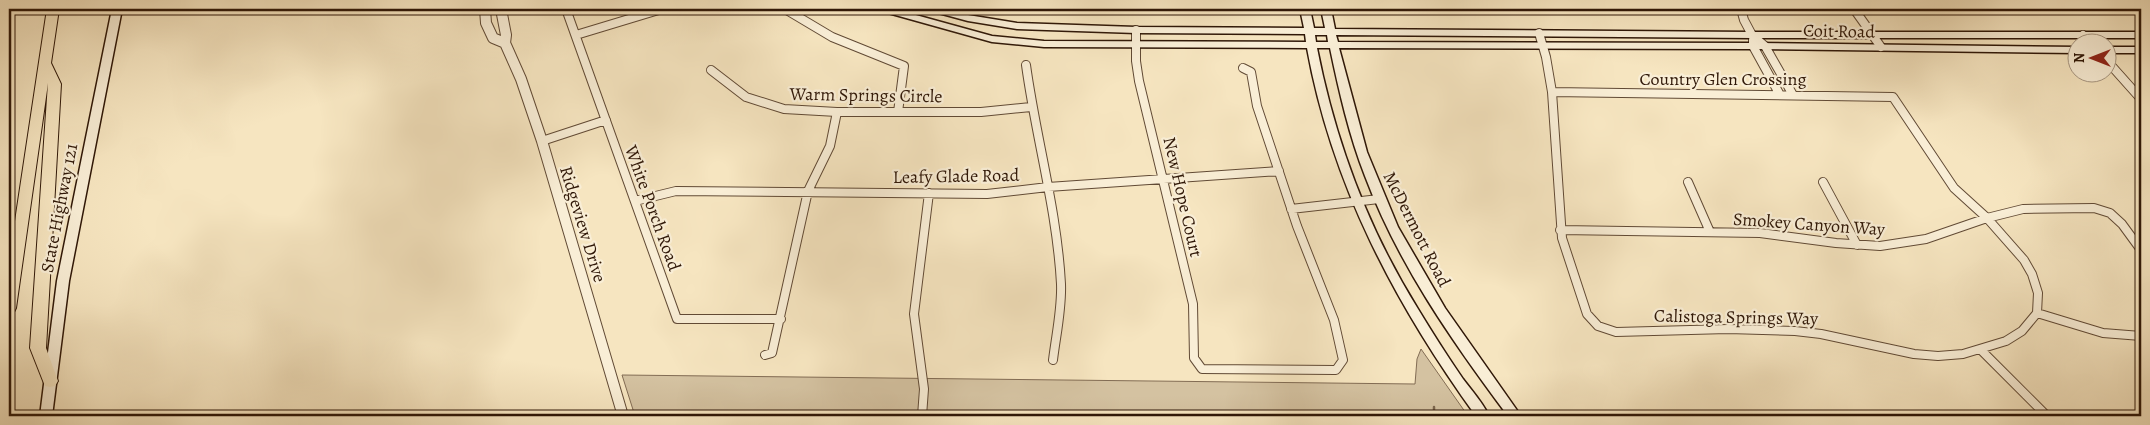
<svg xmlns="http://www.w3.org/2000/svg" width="2150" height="425" viewBox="0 0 2150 425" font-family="Alegreya,serif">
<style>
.green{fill:#d4c2a1;stroke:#826c54}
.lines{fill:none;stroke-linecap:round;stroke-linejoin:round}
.stream{stroke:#7e6950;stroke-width:2.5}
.minor-casing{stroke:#614a35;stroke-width:10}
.tertiary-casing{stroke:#614a35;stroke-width:12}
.secondary-casing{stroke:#2f1707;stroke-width:3}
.motorway-casing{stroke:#2f1707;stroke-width:2}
.minor{stroke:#f9eed6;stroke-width:8}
.tertiary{stroke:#f9eed6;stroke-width:10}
.secondary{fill:#f9eed6;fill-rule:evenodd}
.motorway{fill:#f6e5c0;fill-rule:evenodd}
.labels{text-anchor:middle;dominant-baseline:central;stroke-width:4.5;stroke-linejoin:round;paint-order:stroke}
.street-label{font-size:18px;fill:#2f1707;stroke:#f9eed6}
</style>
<rect width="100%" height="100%" fill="#f6e5c0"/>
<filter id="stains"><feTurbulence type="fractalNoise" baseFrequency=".004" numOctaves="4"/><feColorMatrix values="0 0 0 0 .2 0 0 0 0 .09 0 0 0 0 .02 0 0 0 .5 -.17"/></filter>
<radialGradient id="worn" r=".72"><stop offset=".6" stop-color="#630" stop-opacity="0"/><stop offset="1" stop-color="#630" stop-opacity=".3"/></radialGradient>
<!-- green -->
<path class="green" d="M1421 349 1468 416H635L622 375 1415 384 1417 359Z"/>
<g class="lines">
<!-- stream -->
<path class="stream" d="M1434 407V416"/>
<defs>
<path id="minor" d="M566 9 677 319H781
M785 9 832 37 904 66 898 112
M1741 9 1744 20 1752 35 1765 46 1793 95
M1854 9 1881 47
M1136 30V61L1139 81 1193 304 1194 358 1202 369 1336 370 1343 360 1334 320 1297 226 1257 106 1251 72 1243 68
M1539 33 1546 57 1552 92 1562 238 1587 314 1598 326 1616 332 1728 329 1795 331 1821 334 1914 354 1938 356 1963 354 2006 341 2022 331 2037 313
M576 35 662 9
M2083 35 2090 42
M1753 40V46L1780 95
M2108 62 2141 99
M1026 65C1036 138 1057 210 1061 284 1062 309 1056 335 1053 360
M711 70 746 97 784 109 837 112H981L1031 107
M1552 92 1893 97 1954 188 1987 218 2024 260 2032 274 2038 293 2037 313
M542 141 606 120
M1688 182 1710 232
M1823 182 1857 245
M635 201 676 191 987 194 1048 187 1279 171
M1291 209 1379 199
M1560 230 1760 233 1836 243 1880 246 1926 239 1987 218 2023 209 2094 208 2110 213 2122 224 2141 250
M2037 313 2103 333 2141 336
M1981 350 2047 416
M765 355 772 353 808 191 830 146 837 112
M922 416 924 389 914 314 929 193"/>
<path id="tertiary" d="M485 9 486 23 493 38 505 43
M501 9 506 35 505 43 521 79 542 141 623 416"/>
<path id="secondary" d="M112 9H122L69 281 52 416H40L57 281Z
M879 9H894L992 36 1044 41 1306 42 1305 34 1136 33 1017 29 968 21 931 11 929 9H944L968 15 1017 23 1136 27 1304 28 1300 9H1310L1314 28H1325L1321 9H1331L1335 29 1752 32H2141V38H1752L1336 35 1338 42 1753 43 2078 47V53L1753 49 1339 48 1367 152 1398 227 1445 308 1521 416H1508C1452 341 1398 264 1365 176 1349 135 1339 91 1330 48H1317C1335 140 1368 229 1418 309 1432 332 1447 356 1463 379 1472 391 1483 403 1489 416H1476C1395 304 1332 185 1307 48L1044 47 992 42 881 11ZM1315 35H1327L1328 42H1316Z
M2108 47H2141V53H2108Z"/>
<path id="motorway" d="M9 9H15L13 14 9 15Z
M47 9H59L51 63 61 84 46 348 58 381 55 386 50 387 45 386 30 348 48 83 16 308 14 312 9 314V261Z"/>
</defs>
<!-- minor casing -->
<use href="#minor" class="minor-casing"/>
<!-- tertiary casing -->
<use href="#tertiary" class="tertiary-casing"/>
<!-- secondary casing -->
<use href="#secondary" class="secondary-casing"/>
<!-- motorway casing -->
<use href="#motorway" class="motorway-casing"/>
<!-- minor -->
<use href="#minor" class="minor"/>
<!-- tertiary -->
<use href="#tertiary" class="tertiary"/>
<!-- secondary -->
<use href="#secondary" class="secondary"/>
<!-- motorway -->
<use href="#motorway" class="motorway"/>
</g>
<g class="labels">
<!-- street labels -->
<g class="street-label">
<text transform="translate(1839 31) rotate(1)">Coit Road</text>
<text x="1723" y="79">Country Glen Crossing</text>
<text transform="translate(866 95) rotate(1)">Warm Springs Circle</text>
<text transform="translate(956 176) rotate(-1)">Leafy Glade Road</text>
<text transform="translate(1183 197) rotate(77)">New Hope Court</text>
<text transform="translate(59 208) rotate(-79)">State Highway 121</text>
<text transform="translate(653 208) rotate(70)">White Porch Road</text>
<text transform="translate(583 224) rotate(73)">Ridgeview Drive</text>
<text transform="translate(1809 224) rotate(4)">Smokey Canyon Way</text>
<text transform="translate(1417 229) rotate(63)">McDermott Road</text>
<text transform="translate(1736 317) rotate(1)">Calistoga Springs Way</text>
</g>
</g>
<!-- margin -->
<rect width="2150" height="425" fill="none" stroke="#f6e5c0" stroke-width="30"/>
<rect x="10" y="10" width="2130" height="405" fill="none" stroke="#2f1707" stroke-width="2.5"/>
<rect x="15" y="15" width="2120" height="395" fill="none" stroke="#2f1707"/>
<!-- north arrow -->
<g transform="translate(2092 58) rotate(270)"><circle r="24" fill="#f9eed6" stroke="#a89883"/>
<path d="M0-4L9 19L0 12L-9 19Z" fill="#8f2418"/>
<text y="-8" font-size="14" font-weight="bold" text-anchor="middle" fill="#2f1707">N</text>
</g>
<rect width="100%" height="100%" filter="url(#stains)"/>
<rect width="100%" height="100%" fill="url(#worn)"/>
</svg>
